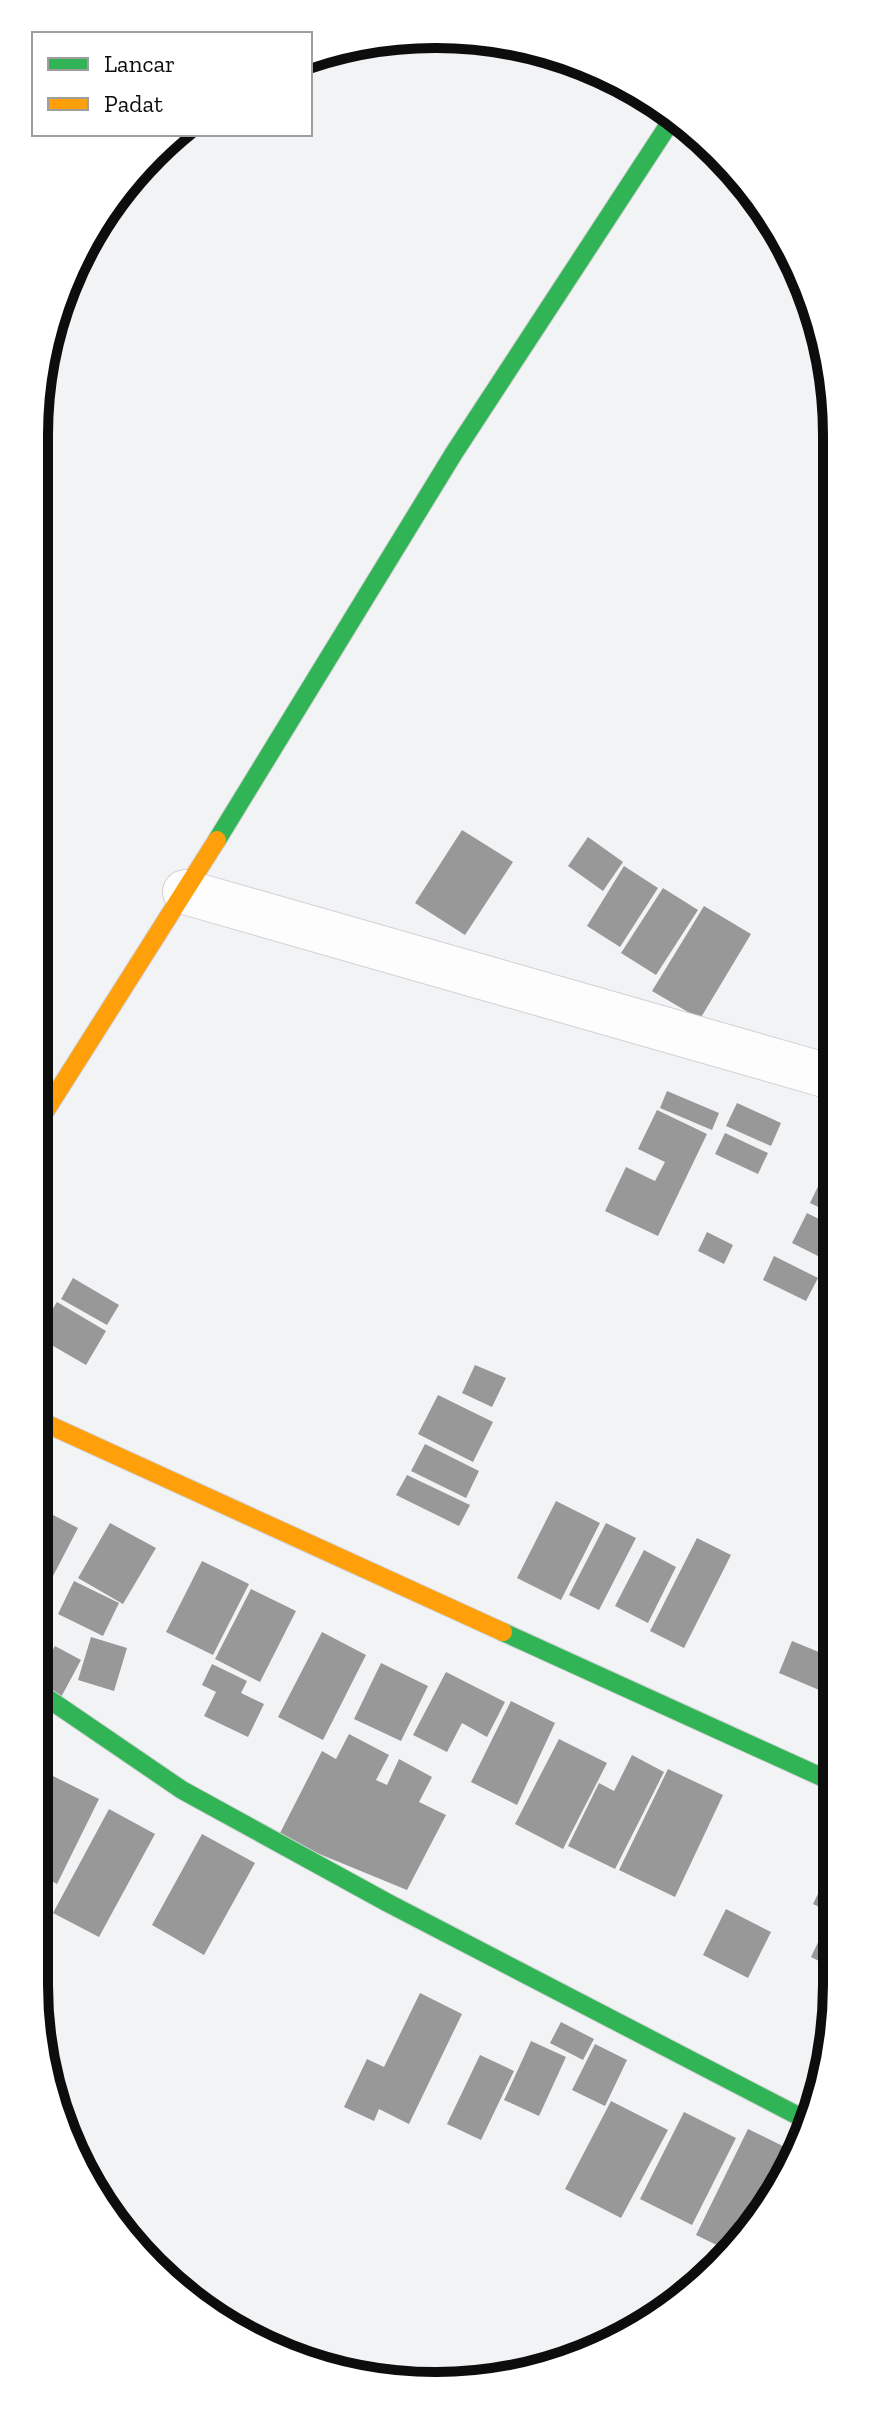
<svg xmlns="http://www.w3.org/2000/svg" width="871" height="2420" viewBox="0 0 871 2420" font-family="'Zilla Slab',serif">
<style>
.building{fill:#989899}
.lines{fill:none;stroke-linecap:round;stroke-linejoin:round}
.street-casing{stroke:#d0d1d3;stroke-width:46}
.fast-casing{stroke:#d0d1d3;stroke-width:20}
.slow-casing{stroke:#d0d1d3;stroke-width:20}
.street{stroke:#fdfdfe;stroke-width:44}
.fast{stroke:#30b455;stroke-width:18}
.slow{stroke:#ff9f0a;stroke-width:18}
.rim{fill:none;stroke:#0d0d0e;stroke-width:10}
</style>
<rect width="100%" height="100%" fill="#f2f3f5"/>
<!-- building -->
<path class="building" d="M462 830 513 862 465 935 415 903Z
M588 837 623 862 603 891 568 866Z
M624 866 658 888 620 947 587 926Z
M663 888 698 910 656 975 621 953Z
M704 906 751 934 700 1019 652 991Z
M667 1091 719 1113 712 1130 660 1108Z
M737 1103 781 1123 771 1146 726 1126Z
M657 1110 707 1134 658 1236 605 1211 626 1167 655 1181 665 1162 638 1149Z
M725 1133 768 1153 758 1174 715 1154Z
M823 1176 835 1182V1215L810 1203Z
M807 1213 835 1227 832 1263 792 1243Z
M707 1232 733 1245 724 1264 698 1251Z
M774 1256 818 1278 806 1301 763 1280Z
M73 1278 119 1305 107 1325 61 1299Z
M57 1302 106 1331 86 1365 36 1336Z
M475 1365 506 1378 492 1407 462 1393Z
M438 1395 493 1422 473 1462 418 1434Z
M425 1444 479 1471 466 1498 411 1471Z
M407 1475 470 1505 459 1526 396 1495Z
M556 1501 600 1523 561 1600 517 1578Z
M34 1505 78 1528 52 1578 34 1568Z
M110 1523 156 1548 123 1604 78 1578Z
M606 1523 636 1538 599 1610 569 1595Z
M697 1538 731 1555 684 1648 650 1631Z
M644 1550 676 1567 648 1623 615 1606Z
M202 1561 249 1584 213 1655 166 1632Z
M34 1580 46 1586 34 1608Z
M74 1581 119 1603 103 1636 58 1614Z
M251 1589 296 1611 260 1682 215 1659Z
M322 1632 366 1655 323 1740 278 1717Z
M91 1637 127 1648 114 1691 78 1680Z
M792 1641 836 1659V1683L831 1695 779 1673Z
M55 1646 81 1660 59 1701 34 1683Z
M381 1663 428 1686 401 1741 354 1719Z
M212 1664 247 1681 241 1693 264 1704 248 1737 204 1716 216 1692 202 1685Z
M446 1672 505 1702 487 1737 462 1723 447 1752 413 1735Z
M511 1701 555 1723 517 1805 471 1782Z
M349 1734 389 1755 376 1780 387 1785 399 1759 432 1777 419 1802 446 1815 407 1890 278 1837 322 1751 336 1759Z
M559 1739 607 1763 563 1849 515 1824Z
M632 1755 664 1772 615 1869 568 1846 599 1783 614 1791Z
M668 1769 723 1795 675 1897 619 1870Z
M41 1770 99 1799 57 1884 34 1872V1783Z
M109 1809 155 1834 99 1937 53 1913Z
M202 1834 255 1863 204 1955 152 1925Z
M837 1855V1970L811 1957 832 1913 813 1904Z
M726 1909 771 1932 748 1978 703 1955Z
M420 1993 462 2014 409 2124 379 2109 374 2121 344 2107 367 2059 384 2067Z
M561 2022 594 2039 583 2060 550 2043Z
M531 2041 566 2057 539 2116 504 2100Z
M595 2044 627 2060 605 2106 572 2090Z
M480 2055 514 2071 481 2140 447 2124Z
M611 2101 668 2130 621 2218 565 2189Z
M684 2112 736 2138 692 2225 640 2199Z
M748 2129 795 2152 769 2208 727 2250 696 2235Z"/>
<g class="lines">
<defs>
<path id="street" d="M185 892 835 1078"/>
<path id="fast" d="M217 840 454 453 673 118
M503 1632 837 1784
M34 1689 182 1790 388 1903 808 2121"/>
<path id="slow" d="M34 1129 217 840
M34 1418 503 1632"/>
</defs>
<!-- street casing -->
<use href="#street" class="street-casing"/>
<!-- fast casing -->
<use href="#fast" class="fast-casing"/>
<!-- slow casing -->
<use href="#slow" class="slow-casing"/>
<!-- street -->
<use href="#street" class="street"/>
<!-- fast -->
<use href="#fast" class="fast"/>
<!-- slow -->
<use href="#slow" class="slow"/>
</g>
<!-- crop -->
<path d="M0 0H871V2420H0ZM435 48H436A387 387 0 0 1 823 435V1985A387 387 0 0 1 436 2372H435A387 387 0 0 1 48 1985V435A387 387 0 0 1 435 48Z" fill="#fff" fill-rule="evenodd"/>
<path class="rim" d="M435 48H436A387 387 0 0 1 823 435V1985A387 387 0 0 1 436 2372H435A387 387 0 0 1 48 1985V435A387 387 0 0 1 435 48Z"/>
<!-- legend -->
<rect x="32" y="32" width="280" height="104" fill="#ffffff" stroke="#9e9e9f" stroke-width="2"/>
<rect x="48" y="58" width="40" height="12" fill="#30b455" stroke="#9e9e9f" stroke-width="2"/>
<text x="104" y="72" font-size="24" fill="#0d0d0e">Lancar</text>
<rect x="48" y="98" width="40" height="12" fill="#ff9f0a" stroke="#9e9e9f" stroke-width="2"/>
<text x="104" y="112" font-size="24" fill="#0d0d0e">Padat</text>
</svg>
